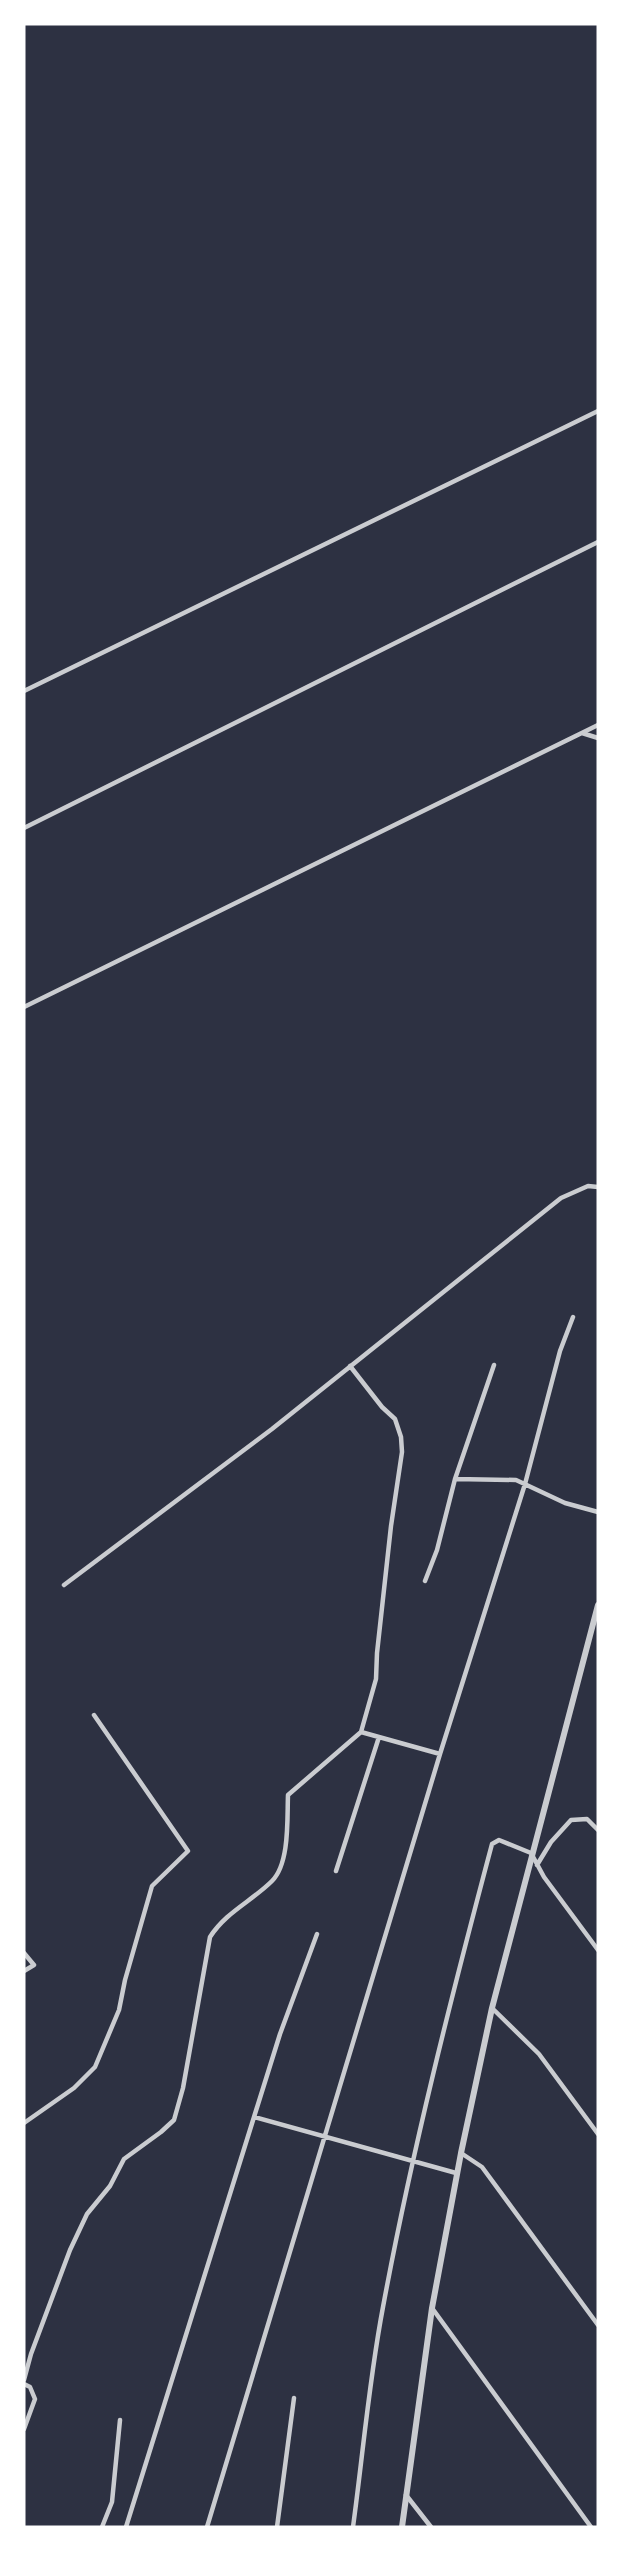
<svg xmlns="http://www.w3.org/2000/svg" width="622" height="2551" viewBox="0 0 622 2551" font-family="Raleway,sans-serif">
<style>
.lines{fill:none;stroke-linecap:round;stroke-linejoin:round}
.minor{stroke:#caccd0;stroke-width:4.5}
.tertiary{stroke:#caccd0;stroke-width:6}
</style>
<rect width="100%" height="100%" fill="#2d3142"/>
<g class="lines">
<!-- minor -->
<path class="minor" d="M24 691 598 411
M582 733 598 738
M24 828 598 542
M24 1007 598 725
M455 1479 516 1480 565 1503 598 1512
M425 1581 437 1550 455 1479 494 1365
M64 1585 272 1429 561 1198 588 1186 598 1187
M440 1754 525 1484 560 1351 573 1317
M537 1865 551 1842 571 1820 587 1819 598 1830
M336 1871 379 1737
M24 1953 34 1965 24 1971
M492 2008 539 2054 598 2134
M254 2117 280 2034 317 1934
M24 2123 74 2088 95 2067 119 2010 125 1980 152 1886 188 1851 94 1715
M461 2153 482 2167 598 2325
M432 2308 591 2527
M24 2380 31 2354 70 2250 87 2214 110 2186 124 2159 161 2132 174 2120 183 2088 210 1937C226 1912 252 1901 272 1881 290 1863 287 1818 288 1795L361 1732 376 1679 377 1653 391 1526 402 1452 401 1437 395 1419 382 1407 350 1366
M24 2384 30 2387 35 2399 24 2429
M406 2495 431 2527
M102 2527 112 2502 120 2420
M126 2527 254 2117 456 2173
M207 2527 440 1754 361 1732
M277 2527 294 2398
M353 2527C363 2454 369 2380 383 2307 412 2151 451 1998 492 1844L499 1840 531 1853 544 1877 598 1950"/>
<!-- tertiary -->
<path class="tertiary" d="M402 2527 432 2308 461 2153 492 2008 598 1605"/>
</g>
<!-- border -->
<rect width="622" height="2551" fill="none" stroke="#ffffff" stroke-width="51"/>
</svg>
